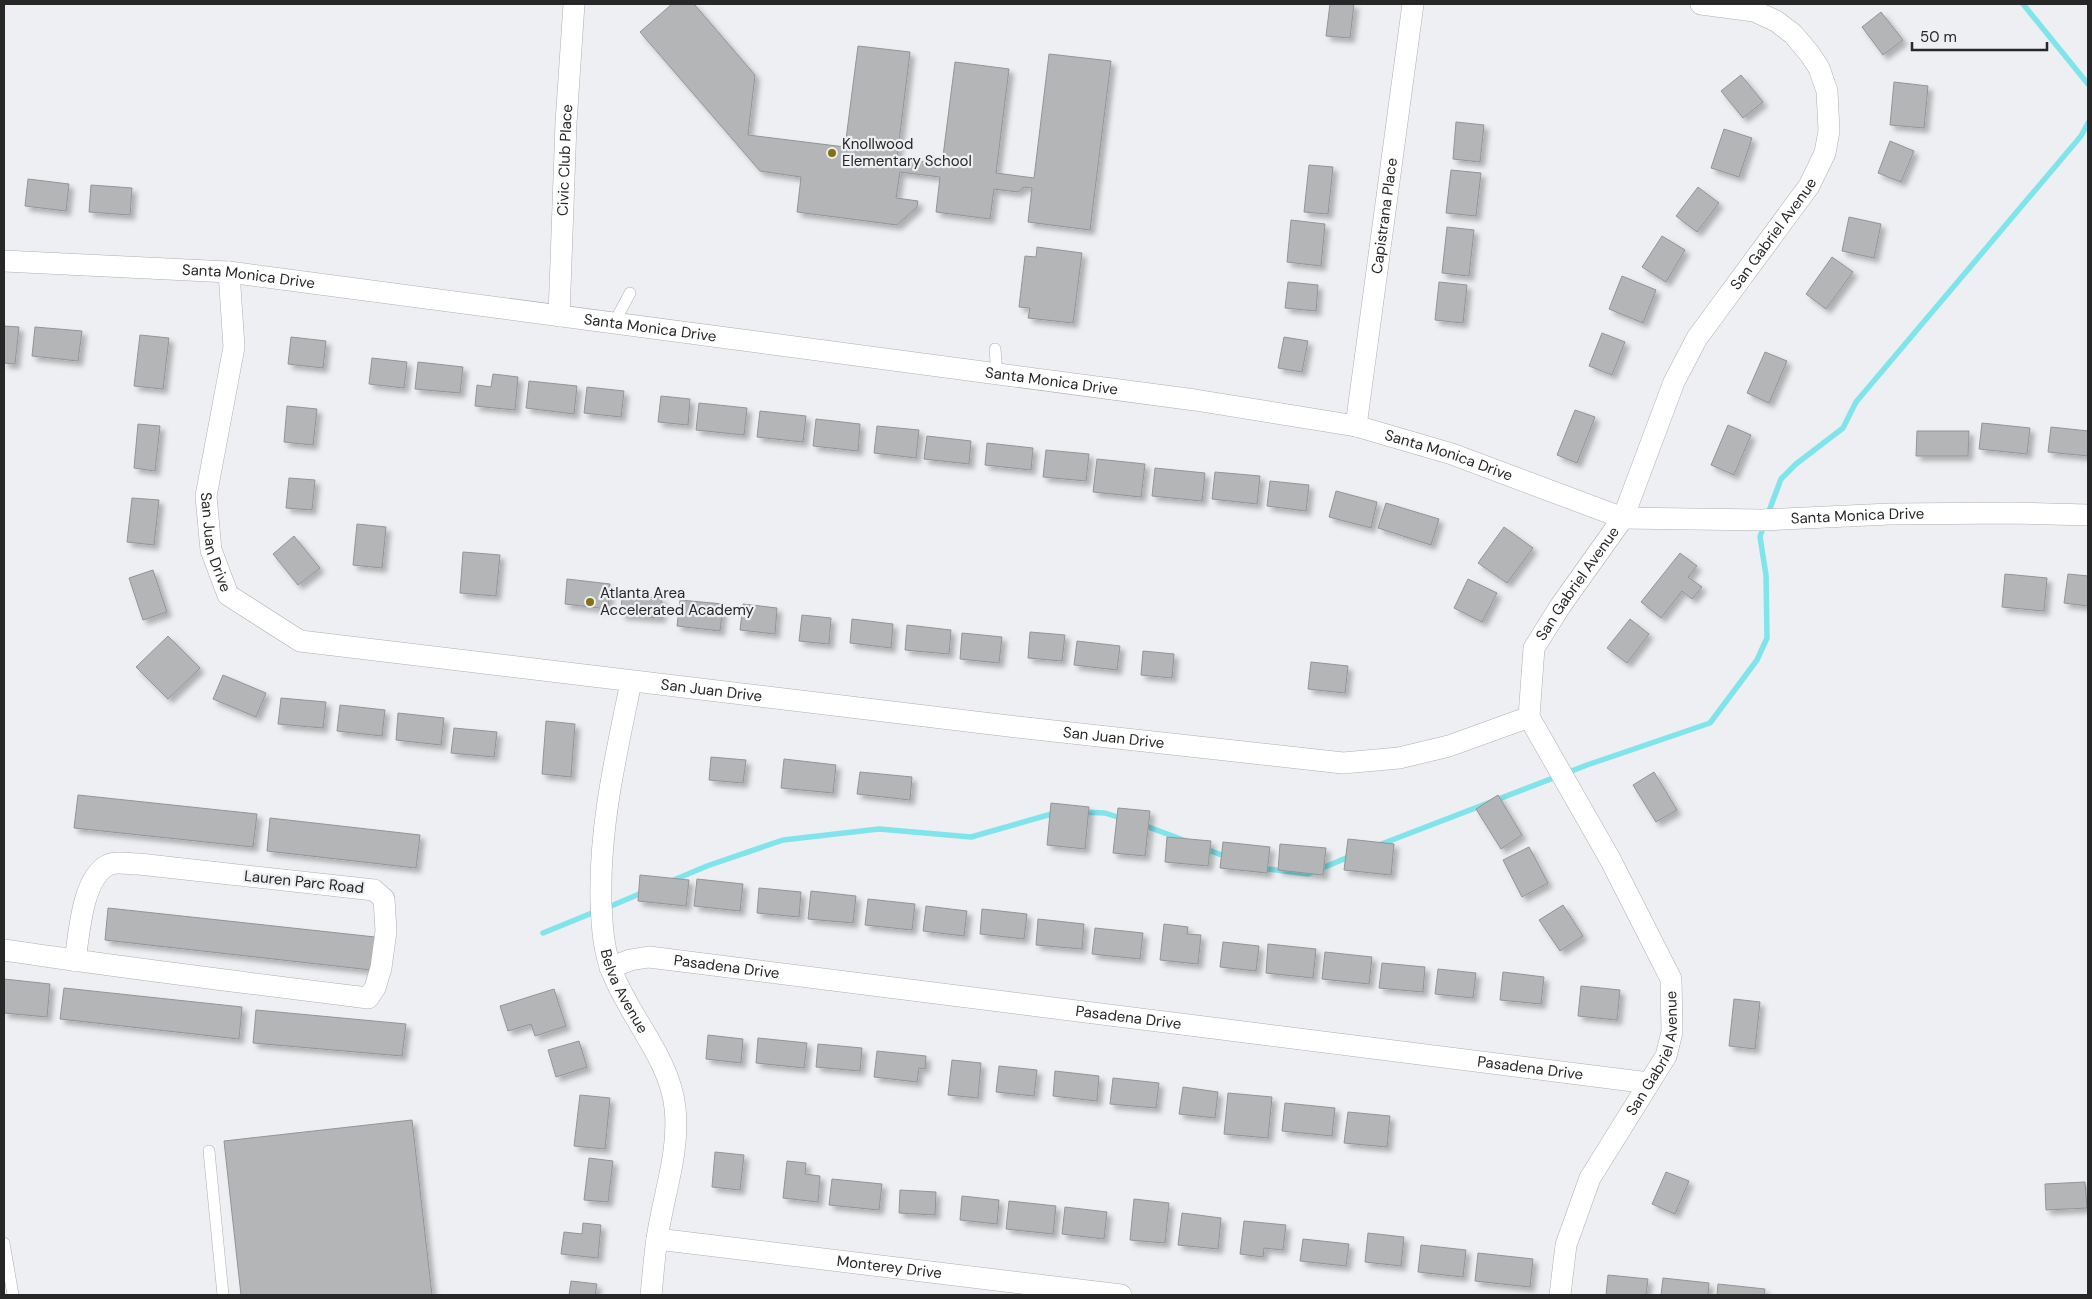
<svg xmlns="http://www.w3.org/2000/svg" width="2092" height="1299" viewBox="0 0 2092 1299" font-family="'DM Sans',sans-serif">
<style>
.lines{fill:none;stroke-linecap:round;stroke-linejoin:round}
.stream{stroke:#80e4ed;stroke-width:5.5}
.building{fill:#b4b5b7;stroke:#939497;filter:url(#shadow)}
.lane-casing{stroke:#aeafb2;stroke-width:12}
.street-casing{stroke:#aeafb2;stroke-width:22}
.lane{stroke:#fff;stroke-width:11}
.street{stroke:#fff;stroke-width:21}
.poi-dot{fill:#867111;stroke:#eeeff2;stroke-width:2}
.labels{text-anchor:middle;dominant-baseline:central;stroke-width:4.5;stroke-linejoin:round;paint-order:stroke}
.poi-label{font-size:15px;fill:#272728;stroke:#eeeff2;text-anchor:start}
.street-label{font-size:15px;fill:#272728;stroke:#eeeff2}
</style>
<defs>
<filter id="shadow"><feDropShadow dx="4.5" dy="4.5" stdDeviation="2.5" flood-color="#0004"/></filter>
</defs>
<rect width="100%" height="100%" fill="#eeeff2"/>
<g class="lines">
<!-- stream -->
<path class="stream" d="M2023 4 2088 84
M1767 516 1781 479 1796 464 1843 428 1856 402 2081 136 2088 123
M1082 812 1105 813 1124 819
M1143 825 1186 841
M1379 845 1587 765 1710 723 1757 660 1767 638 1766 575 1760 537 1764 525
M1203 848 1227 857
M1260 868 1308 874 1351 856
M669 882 707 866 783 840 879 829 971 837 1055 813
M611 906 644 892
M543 933 592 913"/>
</g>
<!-- building -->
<path class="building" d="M672 4H694L755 75 748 135 845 147 858 46 910 52 897 158 942 164 955 62 1009 69 996 173 1034 178 1049 54 1111 61 1090 230 1028 222 1032 188 1024 187 1018 192 994 189 990 219 936 212 940 177 900 172 896 198 918 201 917 207 897 225 797 212 801 177 760 171 640 32Z
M1330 4H1354L1350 38 1326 36Z
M1881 12 1903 40 1883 55 1862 27Z
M1741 75 1763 102 1743 118 1721 91Z
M1894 82 1928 86 1924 128 1890 125Z
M1456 122 1484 125 1480 162 1453 159Z
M1724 129 1752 138 1739 177 1711 168Z
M1890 141 1914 151 1901 182 1878 173Z
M1309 165 1333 167 1328 214 1304 212Z
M1451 170 1481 173 1476 216 1446 213Z
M28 179 69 184 66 211 25 206Z
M91 185 132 188 130 215 89 212Z
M1698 187 1719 203 1697 232 1676 216Z
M1849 217 1881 224 1874 258 1842 251Z
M1291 220 1325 224 1321 266 1287 262Z
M1447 227 1474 230 1469 276 1442 273Z
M1662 236 1685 250 1666 282 1642 267Z
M1037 247 1082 253 1073 323 1028 318 1030 308 1019 307 1025 256 1036 257Z
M1832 257 1853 272 1826 309 1806 294Z
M1622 276 1656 290 1643 323 1609 309Z
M1288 282 1318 285 1316 311 1285 308Z
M1439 282 1467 285 1463 323 1435 320Z
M4 326 19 327 15 364 4 363Z
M35 327 82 331 78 361 32 356Z
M1602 333 1625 342 1612 375 1589 366Z
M140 335 169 338 163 389 134 386Z
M291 337 326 341 323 368 288 364Z
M1284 337 1308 341 1302 372 1278 368Z
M1765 352 1787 361 1769 403 1747 393Z
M372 358 407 362 404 388 369 384Z
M418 362 463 367 460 393 415 389Z
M493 374 518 377 515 410 475 406 477 385 491 387Z
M529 381 577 386 574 414 526 408Z
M587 387 624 391 621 417 584 413Z
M661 396 690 399 688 425 658 422Z
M699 403 747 408 744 435 696 430Z
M287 406 317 409 313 445 284 442Z
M1575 410 1595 417 1577 463 1557 455Z
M760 411 806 416 803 442 757 437Z
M816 419 860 424 858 451 813 446Z
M1982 423 2030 428 2027 454 1979 449Z
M138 424 160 426 155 471 134 468Z
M1728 425 1751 435 1734 475 1711 465Z
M877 426 919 430 916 458 874 453Z
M2051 427 2088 431V456L2048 452Z
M1917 431H1969L1968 456H1916Z
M927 436 971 441 969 464 924 459Z
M987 443 1033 448 1031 470 985 465Z
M1046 450 1089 454 1086 481 1043 477Z
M1097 459 1145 464 1141 497 1093 492Z
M1155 468 1205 473 1202 501 1152 496Z
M1215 472 1260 476 1257 504 1212 499Z
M289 478 315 480 312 510 286 508Z
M1270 481 1309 485 1306 511 1267 506Z
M1336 491 1377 502 1371 528 1329 517Z
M132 498 159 500 154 545 127 542Z
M1386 503 1439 519 1431 545 1378 528Z
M357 524 386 527 382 568 353 565Z
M1504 527 1533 548 1507 583 1478 563Z
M294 536 320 568 298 585 273 554Z
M463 552 500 555 496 596 460 593Z
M1680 553 1697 566 1688 577 1702 587 1692 599 1682 591 1661 618 1641 602Z
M153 570 167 612 143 620 129 578Z
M2005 574 2047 578 2044 611 2002 607Z
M2068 574 2088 576V606L2064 603Z
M567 579 610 584 608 609 565 604Z
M1468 579 1497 593 1482 622 1454 608Z
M622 595 662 598 661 618 621 615Z
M680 600 723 604 720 631 677 626Z
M743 604 777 608 775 634 740 630Z
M802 615 831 618 829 644 799 641Z
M852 619 893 624 891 648 850 643Z
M1630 619 1649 634 1627 663 1607 648Z
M907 625 951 630 949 654 905 650Z
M1030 632 1065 635 1062 661 1028 658Z
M962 633 1002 637 999 663 960 659Z
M168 636 200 668 168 699 136 667Z
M1077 641 1120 646 1117 670 1074 665Z
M1143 651 1174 654 1172 678 1141 675Z
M1311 662 1348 666 1345 693 1308 689Z
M223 675 266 693 256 717 213 699Z
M281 698 326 702 323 728 278 724Z
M340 705 385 710 382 736 337 731Z
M398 713 444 718 441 745 396 740Z
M546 721 575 724 571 777 542 774Z
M454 728 497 732 494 757 451 753Z
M711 757 746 760 743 783 709 780Z
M784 759 836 765 833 793 781 788Z
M860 772 912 777 910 800 857 794Z
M1654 772 1677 810 1656 822 1633 785Z
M78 795 257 814 253 847 74 828Z
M1498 795 1522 835 1501 849 1476 809Z
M1051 803 1089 807 1085 849 1047 845Z
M1118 808 1150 811 1145 856 1113 853Z
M270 818 420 835 416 868 267 851Z
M1167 837 1211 841 1208 866 1165 862Z
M1348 839 1394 844 1391 875 1344 870Z
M1223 842 1270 847 1267 873 1220 868Z
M1280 844 1326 848 1323 875 1278 870Z
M1529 847 1548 883 1522 897 1503 860Z
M640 875 689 880 686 906 638 901Z
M697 879 743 884 740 911 694 906Z
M759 888 801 892 799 917 757 913Z
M811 891 856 896 853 923 808 919Z
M868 899 915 904 912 930 865 925Z
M1563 905 1583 936 1560 951 1539 920Z
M926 906 967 911 964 936 923 931Z
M108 908 375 937 371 970 105 940Z
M982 909 1027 914 1024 939 980 934Z
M1038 919 1084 924 1082 949 1036 945Z
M1164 924 1188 927 1187 934 1201 935 1198 964 1160 960Z
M1095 928 1143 933 1140 959 1092 954Z
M1223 942 1259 946 1256 971 1220 967Z
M1268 944 1316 949 1313 978 1266 973Z
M1325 952 1372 957 1369 984 1322 979Z
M1382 963 1425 967 1423 992 1379 988Z
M1438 969 1476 973 1473 998 1435 994Z
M1503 972 1544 977 1541 1004 1500 1000Z
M4 979 50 984 47 1017 4 1013Z
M1581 986 1620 990 1617 1020 1578 1016Z
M64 988 242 1007 239 1039 60 1019Z
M554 989 566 1026 535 1036 531 1024 508 1031 500 1006Z
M1734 999 1760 1002 1755 1049 1729 1046Z
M256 1010 406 1024 402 1056 253 1043Z
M708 1035 743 1039 741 1063 706 1059Z
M758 1038 807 1043 804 1068 756 1063Z
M579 1041 587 1067 556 1077 548 1050Z
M818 1044 862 1048 860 1071 816 1067Z
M877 1051 926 1056 925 1069 919 1068 917 1082 874 1077Z
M952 1060 981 1063 978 1098 948 1095Z
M999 1066 1037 1070 1034 1096 996 1092Z
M1055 1071 1099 1076 1097 1101 1053 1096Z
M1113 1078 1159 1083 1156 1108 1110 1104Z
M1183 1087 1218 1092 1215 1118 1179 1114Z
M1228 1093 1272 1097 1268 1138 1224 1134Z
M580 1095 610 1098 605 1149 574 1146Z
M1285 1103 1335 1108 1332 1136 1282 1131Z
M1348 1112 1390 1116 1387 1147 1344 1143Z
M412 1120 432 1295H241L224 1141Z
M715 1152 744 1155 740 1190 712 1187Z
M589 1158 613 1161 608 1202 584 1200Z
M787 1161 806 1163 805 1174 820 1176 818 1202 783 1198Z
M1666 1172 1689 1181 1675 1214 1652 1204Z
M832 1179 882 1184 879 1210 829 1205Z
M2085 1182 2087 1208 2046 1210 2045 1184Z
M900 1190 936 1192 935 1215 899 1213Z
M962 1196 999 1200 997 1224 960 1220Z
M1134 1199 1169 1203 1165 1243 1130 1240Z
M1009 1201 1056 1206 1053 1234 1006 1229Z
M1065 1207 1107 1212 1104 1239 1062 1234Z
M1182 1213 1221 1218 1218 1249 1178 1245Z
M1244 1221 1286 1225 1283 1250 1264 1248 1263 1257 1240 1254Z
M583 1223 601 1225 598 1258 561 1254 564 1232 582 1234Z
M1368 1233 1404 1237 1401 1266 1365 1262Z
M1303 1239 1349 1244 1346 1266 1300 1261Z
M1421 1245 1466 1250 1463 1277 1418 1272Z
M1478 1253 1533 1259 1530 1287 1475 1281Z
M1608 1275 1648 1279 1646 1295H1606Z
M1663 1278 1709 1283 1708 1295H1661Z
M571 1281 597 1284 595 1295H569Z
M1718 1284 1765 1289 1764 1295H1717Z"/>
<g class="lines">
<defs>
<path id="lane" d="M614 323 630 293
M995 349 997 374
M209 1151 223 1295
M4 1243 13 1295"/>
<g id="street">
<path id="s1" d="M4 261 229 272 1195 400 1356 426 1452 454 1623 518 1761 520 1890 514 2012 513 2088 515"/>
<path id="s2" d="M229 272 234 347 206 496 211 550 228 595 300 641 1017 727 1343 763 1399 758 1449 746 1529 717"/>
<path id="s3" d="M559 316 566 123 574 4"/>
<path id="s4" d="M1356 426 1413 4"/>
<path id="s5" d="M631 682C616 755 599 827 601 902 602 925 603 947 611 969 628 1016 670 1058 675 1108 680 1152 663 1196 657 1239 654 1258 653 1277 651 1295"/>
<path d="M4 950C125 968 246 983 368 998L375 988 381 968 386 931 384 899 374 890 139 864C130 864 115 861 108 865 82 878 79 935 75 961"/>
<path id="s6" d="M610 968 630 960 649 957 1649 1083"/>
<path id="s7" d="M657 1239 1121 1295"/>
<path id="s8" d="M1560 1295 1566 1245 1590 1178 1666 1056 1672 1032 1671 979 1610 859 1529 717 1534 648 1561 605 1623 518 1674 382 1697 338 1809 186 1825 153 1829 131 1827 91 1819 68 1809 53 1793 34 1776 21 1754 11 1701 4"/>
</g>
</defs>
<!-- lane casing -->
<use href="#lane" class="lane-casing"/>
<!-- street casing -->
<use href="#street" class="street-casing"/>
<!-- lane -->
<use href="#lane" class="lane"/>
<!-- street -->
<use href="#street" class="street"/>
</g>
<!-- markers -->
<g class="poi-dot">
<circle cx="832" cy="153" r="5"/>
<circle cx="590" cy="602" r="5"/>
</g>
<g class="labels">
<!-- poi labels -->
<g class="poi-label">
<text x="842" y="144">Knollwood<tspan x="842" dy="17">Elementary School</tspan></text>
<text x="600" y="593">Atlanta Area<tspan x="600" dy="17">Accelerated Academy</tspan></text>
</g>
<!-- street labels -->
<g class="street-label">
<text stroke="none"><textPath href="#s3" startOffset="156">Civic Club Place</textPath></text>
<text stroke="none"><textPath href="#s4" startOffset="212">Capistrana Place</textPath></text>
<text stroke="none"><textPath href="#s8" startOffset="1192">San Gabriel Avenue</textPath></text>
<text stroke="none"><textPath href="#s1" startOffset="245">Santa Monica Drive</textPath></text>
<text stroke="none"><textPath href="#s1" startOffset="650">Santa Monica Drive</textPath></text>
<text stroke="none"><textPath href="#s1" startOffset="1055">Santa Monica Drive</textPath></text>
<text stroke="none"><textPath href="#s1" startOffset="1460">Santa Monica Drive</textPath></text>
<text stroke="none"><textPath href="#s1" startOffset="1880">Santa Monica Drive</textPath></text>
<text stroke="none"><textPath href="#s2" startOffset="274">San Juan Drive</textPath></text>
<text stroke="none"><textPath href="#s8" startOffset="788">San Gabriel Avenue</textPath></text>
<text stroke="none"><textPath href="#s2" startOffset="829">San Juan Drive</textPath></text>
<text stroke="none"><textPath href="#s2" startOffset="1234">San Juan Drive</textPath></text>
<text transform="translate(304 882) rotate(6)">Lauren Parc Road</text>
<text stroke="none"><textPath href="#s6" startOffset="119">Pasadena Drive</textPath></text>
<text stroke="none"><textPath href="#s5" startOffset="316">Belva Avenue</textPath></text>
<text stroke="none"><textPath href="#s6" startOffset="524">Pasadena Drive</textPath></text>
<text stroke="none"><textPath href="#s8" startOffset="264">San Gabriel Avenue</textPath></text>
<text stroke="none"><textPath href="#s6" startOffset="929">Pasadena Drive</textPath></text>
<text stroke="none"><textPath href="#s7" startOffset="234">Monterey Drive</textPath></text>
</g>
</g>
<!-- border -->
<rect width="2092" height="1299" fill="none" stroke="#272728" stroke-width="10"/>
<!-- scale -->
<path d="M1912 42v8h135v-8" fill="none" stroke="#272728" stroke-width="2.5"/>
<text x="1920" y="42" font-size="15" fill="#272728" stroke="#eeeff2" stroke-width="4" paint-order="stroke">50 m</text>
</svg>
